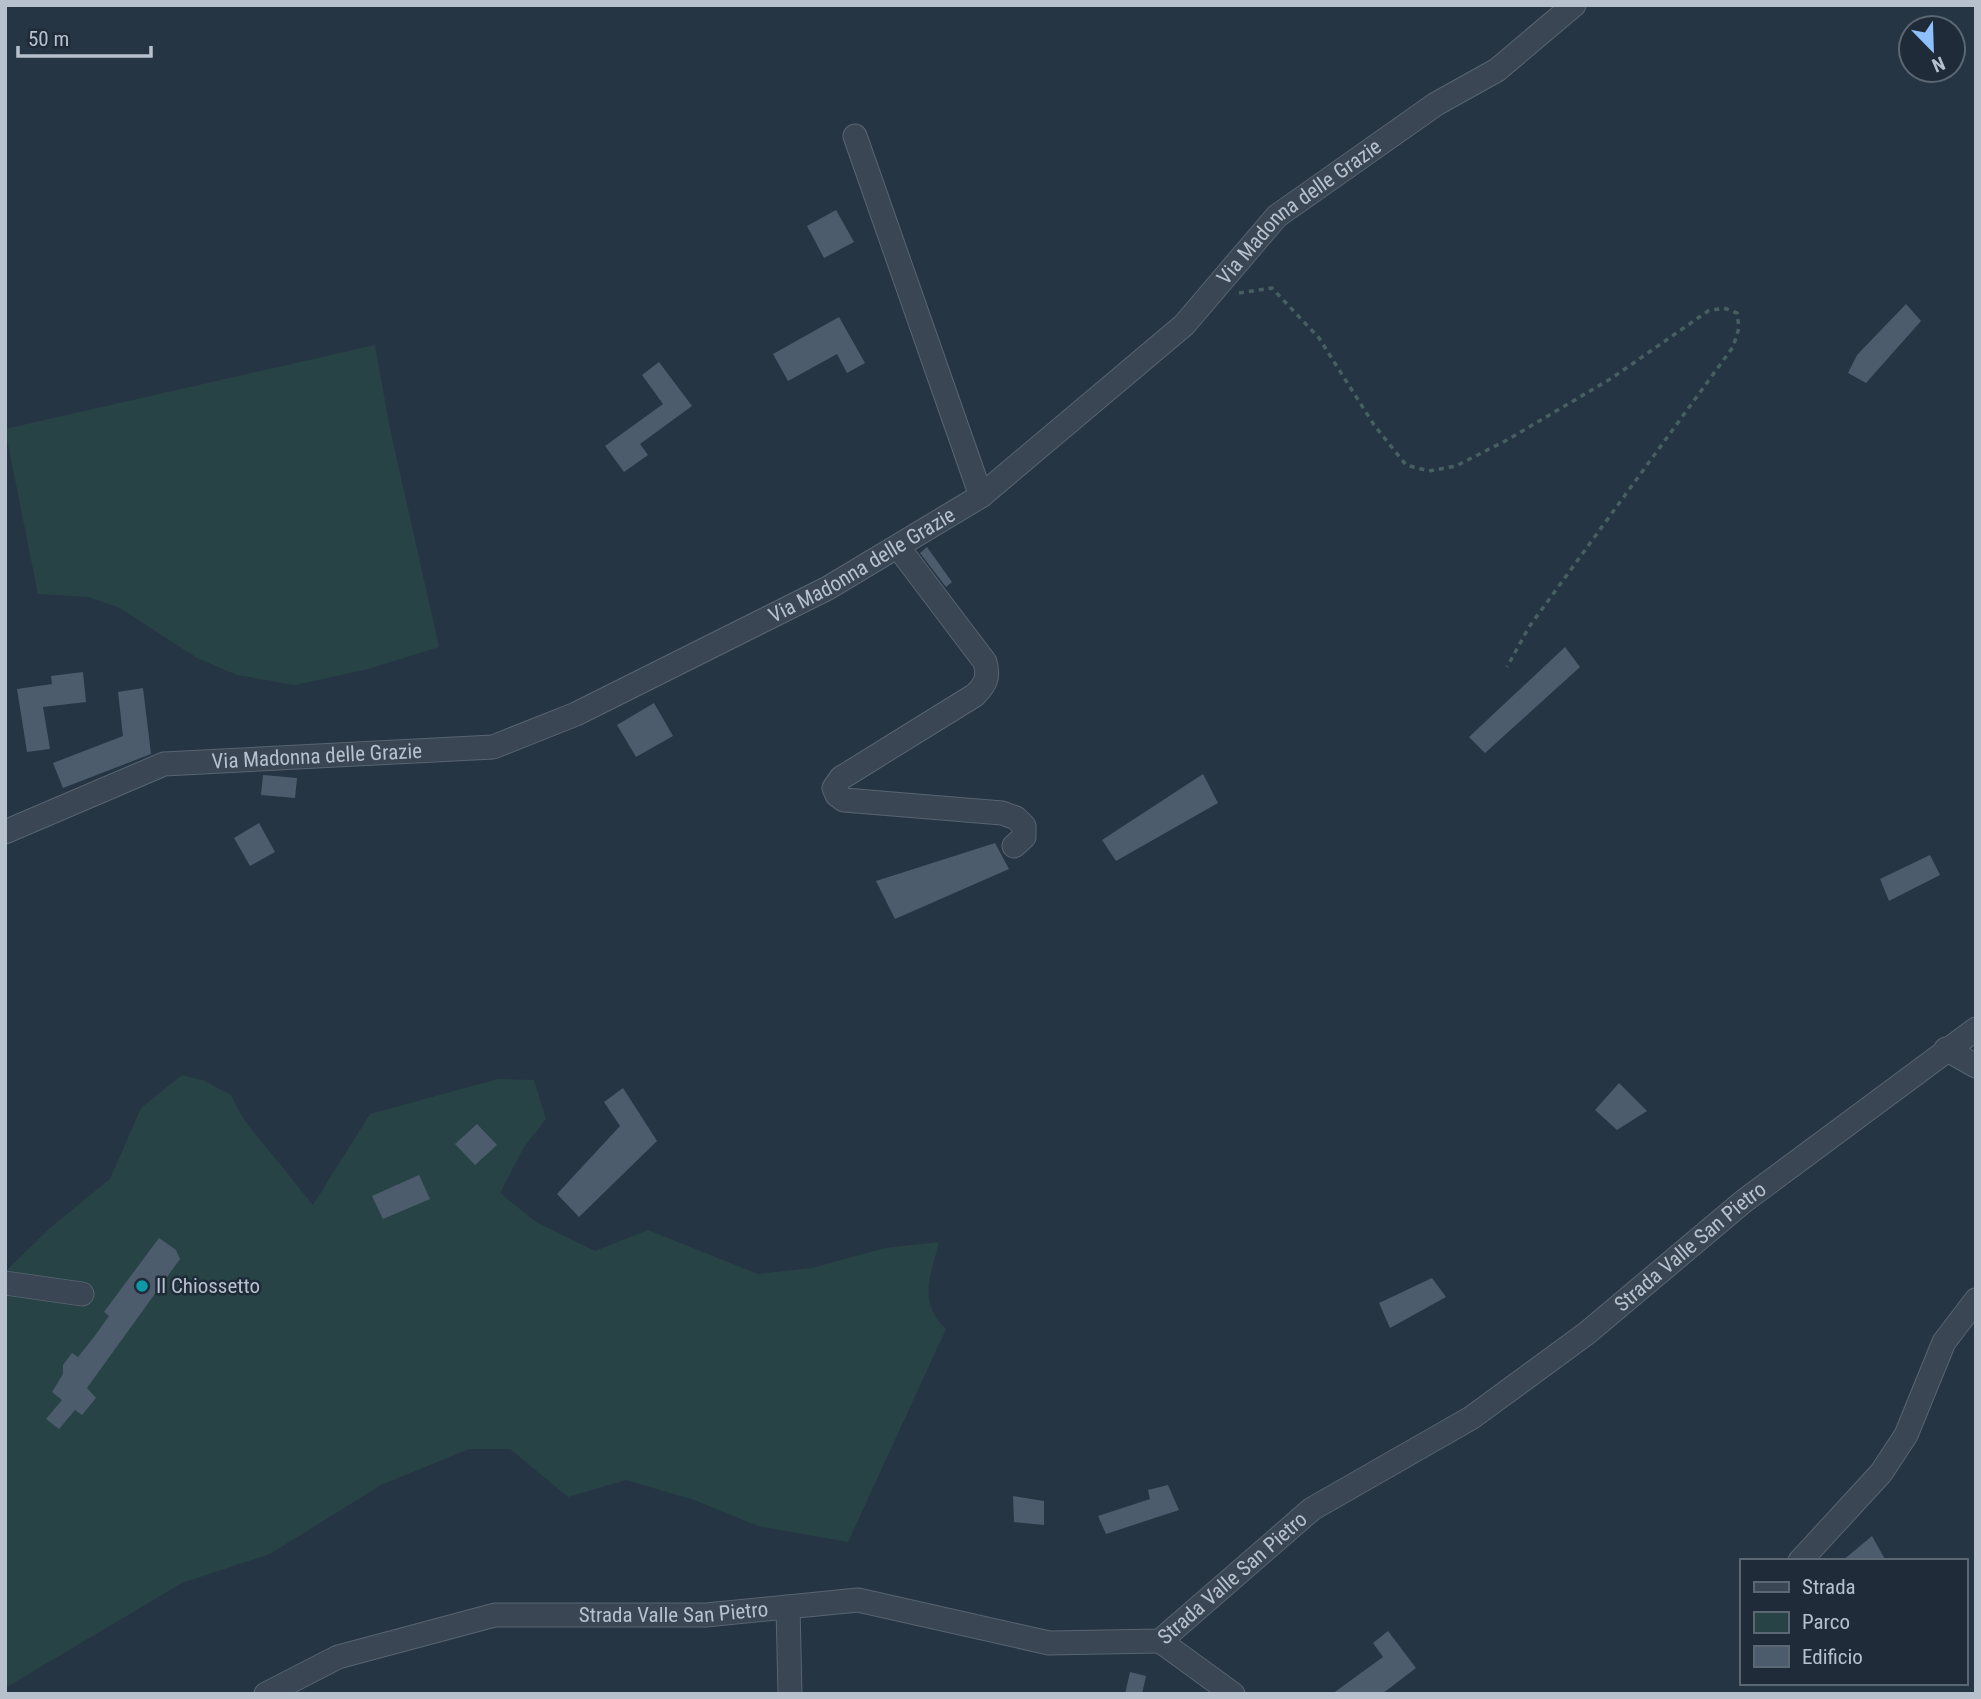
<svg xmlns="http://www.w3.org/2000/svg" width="1981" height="1699" viewBox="0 0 1981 1699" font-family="'Roboto Condensed',sans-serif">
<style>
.green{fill:#284345}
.building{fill:#4c5c6d}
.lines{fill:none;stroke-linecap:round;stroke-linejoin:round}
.minor-casing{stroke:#586471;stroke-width:25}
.path{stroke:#466061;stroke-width:3.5;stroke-dasharray:5 5;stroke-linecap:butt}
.minor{stroke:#3a4653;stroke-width:23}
.culture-dot{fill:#0f9aa8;stroke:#1f2b39;stroke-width:2.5}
.labels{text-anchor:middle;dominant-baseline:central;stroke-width:5;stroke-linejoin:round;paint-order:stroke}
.street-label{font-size:21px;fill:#b7c1cd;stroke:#1f2b39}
.poi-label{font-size:21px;fill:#b7c1cd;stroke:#1f2b39;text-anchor:start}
</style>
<rect width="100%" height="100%" fill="#263544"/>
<!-- green -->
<path class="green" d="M375 345 389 424 439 647 368 669 295 685 237 675 197 658 120 608 88 597 38 594 5 429Z
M182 1075 205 1081 231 1095 244 1120 313 1205 370 1114 498 1079 534 1080 546 1119 524 1147 500 1193 536 1222 595 1251 648 1230 758 1274 812 1268 885 1248 939 1242C931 1276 917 1302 946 1329L848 1542 758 1526 694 1500 626 1480 568 1497 510 1449H469L381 1485 270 1554 182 1583 5 1688V1272L50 1228 110 1179 141 1108Z"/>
<!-- building -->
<path class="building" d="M836 210 854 242 824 258 807 226Z
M1906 304 1921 321 1866 383 1848 373 1857 355Z
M839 317 865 363 847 373 837 354 788 381 773 354Z
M659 362 692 406 640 444 648 455 624 472 605 446 663 404 642 375Z
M927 547 952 582 946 587 920 553Z
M1565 647 1580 667 1485 753 1469 737Z
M83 672 86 702 43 707 50 749 27 752 17 689 52 684 51 676Z
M143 688 151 754 63 788 53 763 123 736 118 692Z
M654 703 673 736 636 757 617 725Z
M1203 774 1218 803 1116 861 1102 840Z
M263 775 297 778 295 798 261 795Z
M259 823 275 852 250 866 234 838Z
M995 843 1009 869 895 919 876 881Z
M1930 855 1940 875 1889 901 1880 879Z
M1619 1083 1647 1111 1617 1130 1595 1110Z
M623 1088 657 1141 579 1217 557 1194 620 1126 604 1102Z
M477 1124 497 1145 475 1165 455 1144Z
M419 1175 430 1199 383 1219 372 1196Z
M159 1238 176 1250 180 1259 87 1388 96 1398 82 1415 75 1410 59 1429 46 1419 62 1400 52 1392 63 1374V1365L72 1353 78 1357 94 1337 109 1316 104 1312Z
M1432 1278 1446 1297 1390 1328 1379 1303Z
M1168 1485 1179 1510 1106 1534 1098 1516 1150 1499 1148 1490Z
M1013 1496 1044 1501V1525L1014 1522Z
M1872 1536 1886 1561H1842Z
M1388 1631 1416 1668 1382 1694H1332L1383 1657 1373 1643Z
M1130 1672 1146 1676 1142 1694H1125Z"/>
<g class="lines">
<defs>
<g id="minor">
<path d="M855 136 981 496"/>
<path d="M898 547 985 662C989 677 986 684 975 695L841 778 834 788 837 795 844 800 1002 813 1016 818 1024 826V837L1014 846"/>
<path id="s1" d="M5 832 164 764 493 747 576 714 828 588 981 496 1184 325 1277 216 1436 104 1497 70 1574 5"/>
<path d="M1946 1049 1976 1066"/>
<path d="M5 1283 82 1294"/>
<path d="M1800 1561 1881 1473 1906 1435 1944 1342 1976 1300"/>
<path d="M788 1607 790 1694"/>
<path d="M1160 1641 1233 1694"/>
<path id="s2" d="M266 1694 338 1657 495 1615H706L858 1600 1049 1643 1160 1641 1312 1509 1471 1418 1587 1333 1744 1201 1976 1029"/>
</g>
</defs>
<!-- minor casing -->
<use href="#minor" class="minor-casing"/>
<!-- path -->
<path class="path" d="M1239 293 1272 288 1319 338 1374 425 1406 465 1429 471 1456 466 1507 440 1612 378 1708 311 1724 308 1737 313 1739 328 1733 347 1529 627 1507 667"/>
<!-- minor -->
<use href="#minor" class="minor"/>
</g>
<!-- markers -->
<circle class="culture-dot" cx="142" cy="1286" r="7"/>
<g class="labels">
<!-- street labels -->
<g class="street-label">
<text stroke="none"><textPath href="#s1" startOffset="1480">Via Madonna delle Grazie</textPath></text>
<text stroke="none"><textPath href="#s1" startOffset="914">Via Madonna delle Grazie</textPath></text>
<text stroke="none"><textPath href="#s1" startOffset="326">Via Madonna delle Grazie</textPath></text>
<text stroke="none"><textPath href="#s2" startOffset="1577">Strada Valle San Pietro</textPath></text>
<text stroke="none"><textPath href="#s2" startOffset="1010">Strada Valle San Pietro</textPath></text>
<text stroke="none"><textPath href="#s2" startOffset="422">Strada Valle San Pietro</textPath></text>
</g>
<!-- poi labels -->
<g class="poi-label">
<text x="156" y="1286">Il Chiossetto</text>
</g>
</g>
<!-- border -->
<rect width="1981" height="1699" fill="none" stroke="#b7c1cd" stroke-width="14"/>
<!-- legend -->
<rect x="1740" y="1559" width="228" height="126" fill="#1f2b39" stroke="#5c6774" stroke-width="2"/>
<rect x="1754" y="1582" width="35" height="10" fill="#3a4653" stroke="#5c6774" stroke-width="2"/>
<text x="1802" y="1594" font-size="21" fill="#b7c1cd">Strada</text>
<rect x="1754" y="1612" width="35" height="21" fill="#284345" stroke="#5c6774" stroke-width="2"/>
<text x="1802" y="1629" font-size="21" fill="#b7c1cd">Parco</text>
<rect x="1754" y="1646" width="35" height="21" fill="#4c5c6d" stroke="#5c6774" stroke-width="2"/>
<text x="1802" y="1664" font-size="21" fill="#b7c1cd">Edificio</text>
<!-- north arrow -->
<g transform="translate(1932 49) rotate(157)"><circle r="33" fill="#1f2b39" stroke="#5c6774" stroke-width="2"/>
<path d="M0-5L12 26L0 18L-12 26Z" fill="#8dc0fc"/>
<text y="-10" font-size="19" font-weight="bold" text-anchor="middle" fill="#b7c1cd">N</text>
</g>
<!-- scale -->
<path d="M18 46v10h133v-10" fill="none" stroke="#b7c1cd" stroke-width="3.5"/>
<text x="28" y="46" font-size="21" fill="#b7c1cd" stroke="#1f2b39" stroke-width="5" paint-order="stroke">50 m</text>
</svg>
